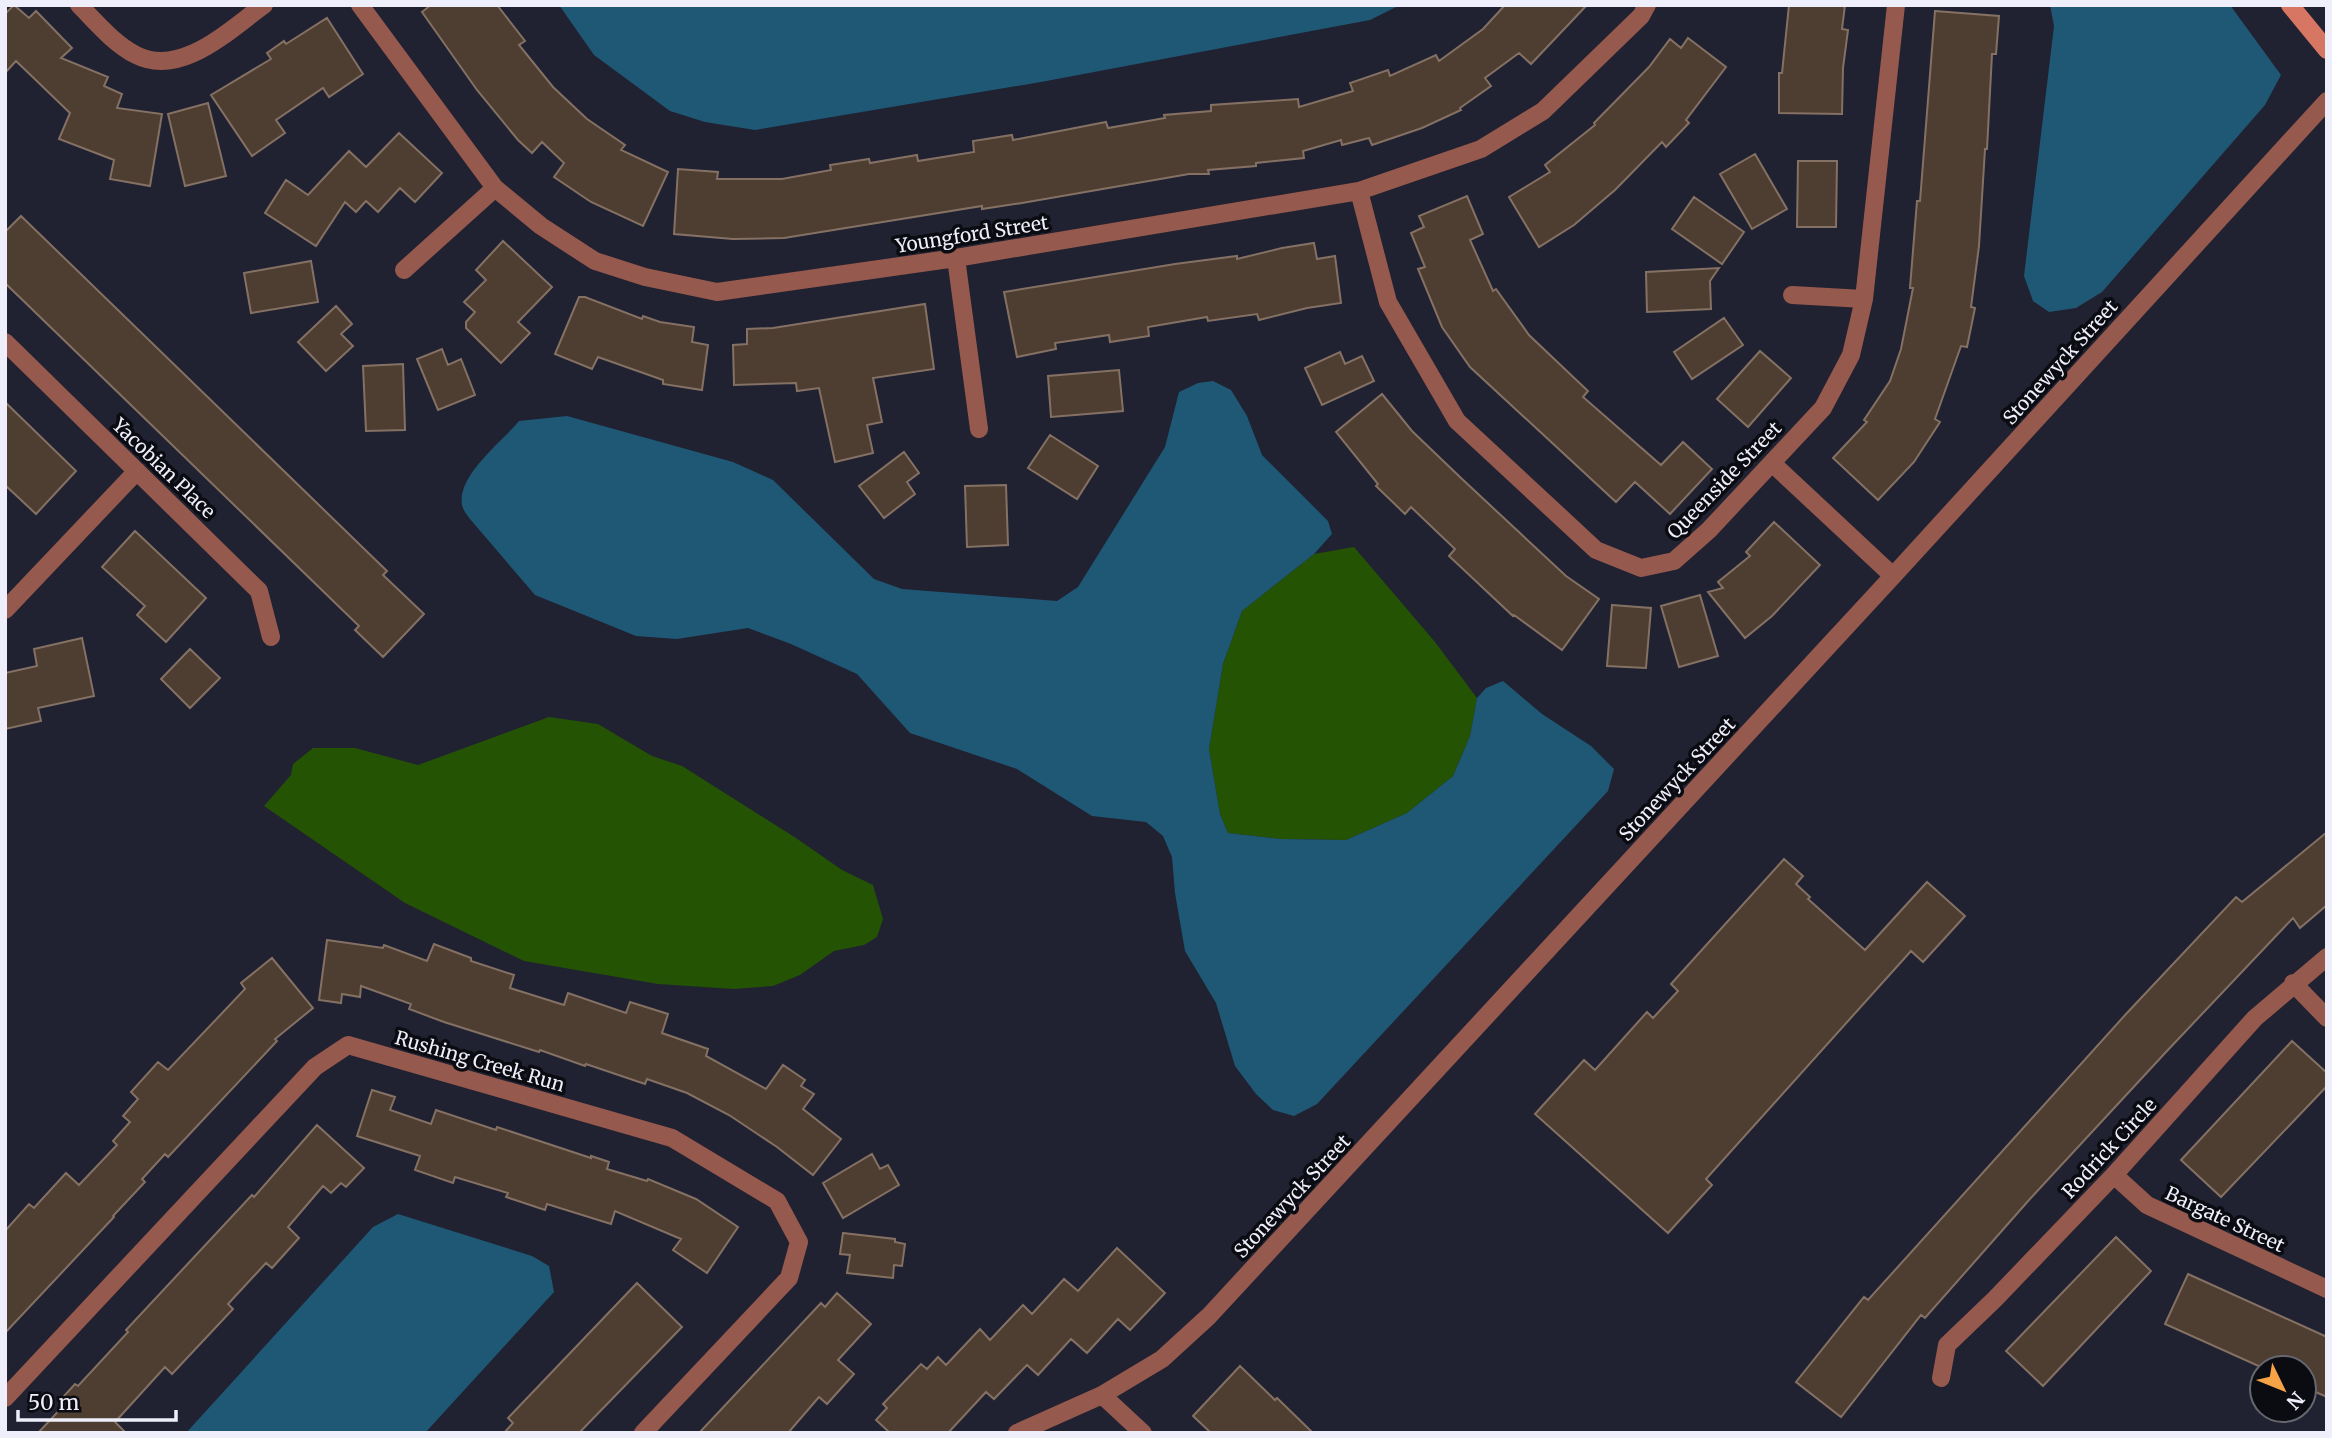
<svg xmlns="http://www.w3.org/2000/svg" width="2332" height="1438" viewBox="0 0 2332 1438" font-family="Merriweather,serif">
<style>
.green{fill:#255304}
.water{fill:#1f5875}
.building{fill:#4e3d31;stroke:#847164;stroke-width:2}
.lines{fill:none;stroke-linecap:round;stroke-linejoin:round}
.street{stroke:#96594d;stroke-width:18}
.secondary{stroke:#d87664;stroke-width:18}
.labels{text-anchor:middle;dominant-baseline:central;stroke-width:7;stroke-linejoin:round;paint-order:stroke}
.street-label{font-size:19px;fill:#eeeffb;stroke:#0b0b12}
</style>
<rect width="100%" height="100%" fill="#202131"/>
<!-- green -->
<path class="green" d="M1354 547 1435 642 1477 698 1470 736 1453 776 1407 813 1346 840 1281 839 1228 833 1220 814 1209 749 1223 664 1242 611 1314 554Z
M549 717 598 724 652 756 682 766 796 838 842 870 873 885 883 919 877 937 864 945 834 951 800 975 773 986 734 989 658 984 524 961 405 903 264 806 291 775 293 764 313 748H355L418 765Z"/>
<!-- water -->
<path class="water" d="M559 5H1400L1370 20 1041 82 755 130 705 122 670 111 594 55Z
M2050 5H2230L2281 75 2265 105 2102 292 2076 308 2049 312 2033 301 2024 276 2054 26Z
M1213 381 1231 390 1247 416 1262 455 1328 521 1332 534 1314 554 1242 611 1223 664 1209 749 1220 814 1228 833 1281 839 1346 840 1407 813 1453 776 1470 736 1477 698 1486 688 1503 681 1542 714 1591 746 1614 769 1608 791 1317 1104 1294 1116 1273 1110 1256 1094 1235 1066 1216 1003 1185 951 1175 893 1172 857 1163 836 1146 822 1092 816 1017 769 910 733 857 674 791 644 748 628 677 639 636 636 535 595 470 519C467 515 463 510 462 505 457 475 502 442 519 421L567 416 733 462 773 480 874 579 902 589 1057 601 1078 587 1165 447 1179 392 1198 383Z
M398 1214 532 1256 549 1266 554 1292 425 1433H186L373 1227Z"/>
<!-- building -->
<path class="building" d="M14 5 29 18 36 11 72 48 61 58 108 77 104 86 122 94 117 108 162 114 150 186 110 179 114 160 59 139 70 113 16 61 5 73V14Z
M431 5H497L525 41 519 45 553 87 587 119 625 145 621 150 668 172 643 226 591 202 554 177 564 163 542 142 532 153 518 140 477 90 422 12Z
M1505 5H1587L1531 64 1519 53 1485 78 1491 86 1460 108 1461 110 1422 128 1372 145 1369 138 1342 145 1341 140 1303 151 1304 158 1256 163V166L1208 170 1209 174H1189L1022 203 982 209V206L784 238 733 239 674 234 678 169 718 172 717 179H782L831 170 830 165 869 159 870 163 917 155 918 161 974 152 973 141 1012 135 1013 140 1106 122 1108 128 1165 118 1164 115 1211 111V105L1298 99 1299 107 1353 91 1350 83 1388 70 1390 76 1436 55 1439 61 1483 29Z
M1789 5H1845L1842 29 1848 30 1843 68 1842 114 1779 113V73H1782Z
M1935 11 1999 16 1996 54H1992L1987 149H1985L1979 246 1971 307 1975 308 1967 347 1961 346 1935 419 1940 422 1914 462 1878 500 1833 458 1867 422 1864 420 1890 381 1901 349 1913 288H1910L1917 201H1920Z
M327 18 363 74 329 97 323 88 276 120 285 133 252 156 211 95 271 59 267 53 284 41 286 44Z
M1688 38 1726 67 1686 120 1689 123 1666 147 1662 142 1615 190 1574 225 1539 247 1509 197 1550 172 1545 165 1595 125 1594 123 1649 67 1670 39 1681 48Z
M208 103 226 176 185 186 168 114Z
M399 133 442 173 415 202 400 188 378 212 366 201 356 212 345 202 316 246 265 213 286 180 308 195 349 151 366 167Z
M1755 154 1787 209 1752 229 1720 174Z
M1798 161H1837L1836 227H1797Z
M1467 196 1483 234 1470 240 1493 291 1496 289 1529 335 1588 391 1583 397 1661 465 1683 442 1712 469 1670 514 1635 482 1616 502 1470 367 1442 327 1418 269 1425 267 1411 233 1424 227 1419 216Z
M1694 197 1744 232 1722 264 1672 229Z
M21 216 387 571 383 575 424 614 383 657 355 630 359 626 5 283V232Z
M503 241 552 287 518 322 530 333 501 363 466 328V322L475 312 464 302 486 280 476 270Z
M1314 243 1317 259 1335 256 1341 303 1307 308 1259 320 1257 314 1208 321 1207 317 1148 327 1149 336 1110 342 1109 335 1055 343 1056 349 1017 357 1004 292 1175 264 1237 256V259L1282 248Z
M311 261 318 302 251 313 244 273Z
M1719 268 1710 281 1711 309 1647 312 1646 272Z
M579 297H585L642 319 643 316 660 322 694 327 692 342 708 345 702 390 663 384V380L598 357 592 369 555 354Z
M925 304 934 369 873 378 882 422 867 425 873 453 835 462 819 388 797 391 796 383 734 385 733 345 747 344V329L773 328Z
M336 306 352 324 341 334 353 346 326 371 298 342Z
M1724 318 1743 345 1692 379 1674 352Z
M442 349 448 365 461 359 475 395 438 410 417 359Z
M1760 351 1791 378 1748 427 1717 399Z
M1340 352 1345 364 1362 356 1374 381 1322 405 1305 368Z
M403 364 405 430 366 431 363 366Z
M1119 370 1123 411 1051 417 1048 376Z
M1382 394 1412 431 1461 478 1566 576 1599 599 1562 650 1514 615 1513 616 1449 556 1455 549 1411 507 1405 514 1376 486 1378 484 1336 432Z
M5 402 76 471 36 514 5 485Z
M1050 435 1098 466 1077 499 1028 468Z
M904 452 919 473 907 482 915 494 884 518 859 486Z
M1006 485 1008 545 967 547 965 486Z
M1774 522 1820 565 1772 616 1745 638 1708 592 1723 588 1718 582 1750 556 1746 552Z
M135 531 206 598 166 642 137 615 145 606 102 567Z
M1700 595 1718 656 1679 667 1661 606Z
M1612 605 1651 608 1646 668 1607 666Z
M82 638 94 696 38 708 41 721 5 729V673L37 666 34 649Z
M190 649 220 678 190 708 161 679Z
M2327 832V905L2300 928 2293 918 2166 1052 2029 1200 1925 1318 1921 1315 1841 1417 1796 1382 1864 1297 1868 1300 2126 1014 2236 897 2242 902Z
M1784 859 1803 876 1796 884 1810 897 1808 899 1865 950 1927 882 1965 916 1923 962 1911 951 1706 1179 1712 1185 1668 1233 1535 1114 1584 1060 1595 1070 1647 1012 1653 1018 1678 991 1671 984Z
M327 940 383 948 384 945 427 961 434 944 471 958V961L514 975 510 988 564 1005 568 993 626 1013 630 1002 668 1014 662 1033 708 1049 706 1056 766 1089 783 1065 805 1080 801 1086 814 1094 803 1109 841 1139 813 1175 777 1147 729 1115 687 1093 647 1079 645 1084 586 1064 585 1066 540 1050 539 1052 444 1022 409 1009 411 1004 361 986 360 997 342 994 341 1003 319 1000Z
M272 958 313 1008 275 1039 277 1041 168 1157 165 1154 142 1179 145 1182 113 1216 114 1217 5 1333V1231L29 1204 34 1208 66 1173 79 1185 117 1145 113 1141 130 1122 123 1116 138 1099 131 1092 158 1062 168 1070 245 989 241 983Z
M2292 1041 2327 1073V1086L2221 1197 2181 1160Z
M372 1090 395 1097 390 1110 431 1124 436 1110 496 1130 497 1127 591 1158V1156L609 1162 607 1169 647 1181 648 1179 696 1199 738 1227 707 1273 673 1250 681 1239 615 1211 611 1224 547 1204 545 1210 506 1197 508 1193 455 1177 453 1183 415 1170 420 1156 357 1136Z
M317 1125 364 1168 346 1187 341 1183 331 1193 323 1186 288 1227 299 1238 272 1268 266 1263 228 1304 233 1309 172 1374 165 1367 115 1422 126 1433H38L68 1401 64 1396 75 1384 78 1386 128 1332 126 1330 252 1195 254 1197Z
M872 1154 880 1169 888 1165 899 1185 843 1218 823 1183Z
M843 1233 895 1239V1242L905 1244 902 1266 894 1265 893 1278 847 1273 850 1255 840 1254Z
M2116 1237 2151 1271 2043 1386 2006 1351Z
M1117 1248 1165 1293 1130 1330 1118 1319 1087 1353 1071 1339 1038 1375 1027 1365 994 1399 986 1392 948 1433H890L876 1420 887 1408 883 1404 921 1364 927 1369 938 1357 946 1365 980 1329 990 1340 1023 1305 1032 1314 1064 1279 1078 1291Z
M2188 1274 2327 1337V1397L2304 1387V1368H2263L2165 1324Z
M637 1283 682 1327 579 1433H504L513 1423 508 1418Z
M837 1293 871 1324 838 1360 854 1374 827 1404 819 1397 788 1433H699L821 1303 825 1307Z
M1240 1366 1275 1400 1277 1398 1313 1433H1211L1193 1416Z"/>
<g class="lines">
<!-- street -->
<path class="street" d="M79 5C96 22 114 44 136 55 181 78 229 30 264 5
M360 5 495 188 541 226 595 261 645 277 717 292 956 258 1359 191 1481 149 1543 111 1641 16 1647 5
M1359 191 1388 302 1457 421 1596 550 1641 568 1674 561 1709 530 1823 408 1851 355 1864 299 1896 5
M956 258 979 429
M404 270 495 188
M1792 295 1864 299
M5 342 259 591 271 637
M1772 463 1893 576
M5 610 137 471
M2293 983 2327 1018
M2114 1175 2147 1205 2327 1289
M1941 1378 1947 1345 1995 1299 2114 1175 2255 1018 2327 957
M1102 1395 1143 1433
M5 1398 315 1067 348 1045 672 1138 777 1201 799 1242 789 1278 643 1433
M1017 1433 1102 1395 1162 1359 1209 1316 1893 576 2327 101"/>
<!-- secondary -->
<path class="secondary" d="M2290 5 2327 50"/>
</g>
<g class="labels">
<!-- street labels -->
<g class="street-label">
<text transform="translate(972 234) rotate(-9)">Youngford Street</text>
<text transform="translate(2060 362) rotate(-48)">Stonewyck Street</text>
<text transform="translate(164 468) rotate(44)">Yacobian Place</text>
<text transform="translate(1724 480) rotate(-46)">Queenside Street</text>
<text transform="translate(1677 779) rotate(-47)">Stonewyck Street</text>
<text transform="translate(480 1061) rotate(16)">Rushing Creek Run</text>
<text transform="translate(2109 1148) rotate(-47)">Rodrick Circle</text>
<text transform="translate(1292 1196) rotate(-47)">Stonewyck Street</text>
<text transform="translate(2225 1219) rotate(25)">Bargate Street</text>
</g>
</g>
<!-- border -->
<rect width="2332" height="1438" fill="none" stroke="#eeeffb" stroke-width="14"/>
<!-- north arrow -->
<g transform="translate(2283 1389) rotate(133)"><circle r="33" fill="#0b0b12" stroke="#66666f" stroke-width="2"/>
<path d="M0-5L12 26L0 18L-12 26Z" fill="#f6a247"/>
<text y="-10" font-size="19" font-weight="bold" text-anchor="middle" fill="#eeeffb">N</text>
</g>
<!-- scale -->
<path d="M18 1410v10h158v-10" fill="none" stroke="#eeeffb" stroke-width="3.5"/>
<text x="28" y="1410" font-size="21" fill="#eeeffb" stroke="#0b0b12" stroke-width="5" paint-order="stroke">50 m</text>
</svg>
